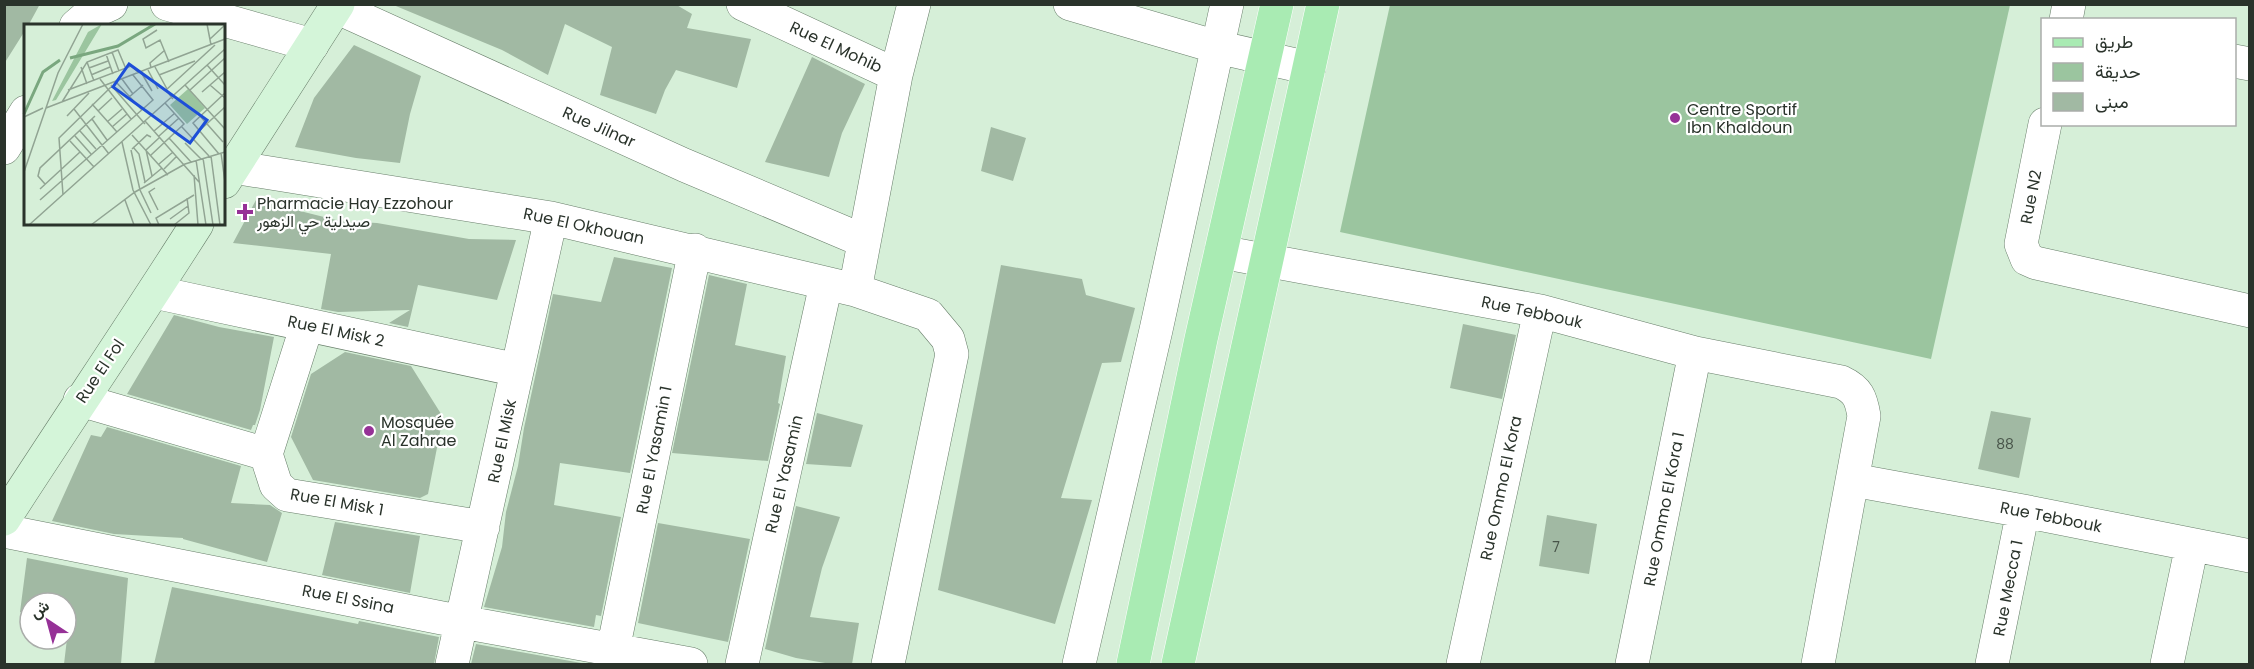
<svg xmlns="http://www.w3.org/2000/svg" width="2254" height="669" viewBox="0 0 2254 669" font-family="Poppins,Vazirmatn,sans-serif">
<style>
.green{fill:#9bc59f}
.building{fill:#a1b9a3}
.lines{fill:none;stroke-linecap:round;stroke-linejoin:round}
.street-casing{stroke:#687e6a;stroke-width:34}
.secondary-casing{stroke:#687e6a;stroke-width:34}
.primary-casing{stroke:#fff;stroke-width:34}
.street{stroke:#fff;stroke-width:33}
.secondary{stroke:#d4f5d9;stroke-width:33}
.primary{stroke:#a9ebb3;stroke-width:33}
.poi-dot{fill:#963197;stroke:#fff;stroke-width:2}
.labels{text-anchor:middle;dominant-baseline:central;stroke-width:4.5;stroke-linejoin:round;paint-order:stroke}
.number-label{font-size:14px;fill:#485449}
.street-label{font-size:16px;fill:#2a332b;stroke:#fff}
.poi-label{font-size:16px;fill:#2a332b;stroke:#fff;text-anchor:start}
.inset-river{fill:none;stroke:#7aa77f;stroke-width:3}
.inset-road{fill:none;stroke:#91a493;stroke-width:1.5}
.view{fill:#1d4ed8;fill-opacity:0.15;stroke:#1d4ed8;stroke-width:3}
.inset-edge{fill:none;stroke:#2a332b;stroke-width:3}
</style>
<rect width="100%" height="100%" fill="#d6efd8"/>
<!-- green -->
<path class="green" d="M1390 5H2010L1931 359 1340 232Z"/>
<!-- building -->
<path class="building" d="M4 4H40L28 26H26V29L4 64Z
M391 4H675L692 14 687 28 751 39 737 88 676 70 665 90 656 114 600 95 612 47 565 24 548 75 502 50Z
M354 45 421 76 410 114 400 163 356 158 295 147 314 98Z
M812 57 865 84 842 133 829 177 765 162Z
M991 127 1026 138 1013 181 981 171Z
M256 200 340 221 377 223 469 239 516 240 497 300 418 285 408 327 389 323 410 310 338 312 321 309 331 254 233 243Z
M614 257 672 268 630 473 560 463 554 505 621 517 601 616 596 615 594 627 484 607 502 547 506 512 518 466 524 428 553 294 601 302Z
M1001 265 1082 279 1086 295 1135 308 1121 362 1102 363 1061 498 1092 500 1055 624 938 590Z
M709 275 747 284 735 345 786 356 778 403 780 404 768 461 672 453Z
M174 315 219 327 274 337 260 410 255 425H253L251 430 127 394Z
M1463 324 1516 335 1502 399 1450 388Z
M345 352 411 366 443 417 428 494 420 498 313 480 291 437 311 374Z
M1991 411 2031 418 2019 478 1978 469Z
M817 413 863 425 851 467 806 464Z
M107 427 241 466 231 503 270 505 282 513 267 562 183 539V538L114 534 52 521 91 435 101 437Z
M796 506 840 517 822 568 810 617 859 623 852 664H831L796 658 765 649Z
M1547 515 1597 524 1589 574 1539 566Z
M335 522 420 536 410 593 322 575Z
M658 523 750 539 728 642 638 623Z
M27 558 128 578 121 664H64L69 622 66 621V603H30V614L20 612Z
M172 587 358 624 359 621 439 637 434 664H154Z
M476 644 587 664H471Z"/>
<g class="lines">
<defs>
<path id="street" d="M167 4 312 45
M743 4 896 75
M1070 4 1217 47 1309 68
M336 7 684 165 864 241
M2066 20 2069 4
M76 26 91 13 111 4
M2234 61 2250 64
M2045 124 2021 244 2027 259 2036 263 2250 311
M4 148 26 112
M233 167 551 218 855 290 928 315 948 339 952 354 888 664
M1221 252 1540 311 1695 353 1841 382C1858 390 1861 398 1864 416L1818 664
M855 290 896 75 914 4
M154 292 517 370
M80 400 266 454 276 485 287 495 483 527
M266 454 307 325
M1853 480 2023 511 2250 556
M4 531 462 622 691 664
M613 650 695 250
M452 664 551 218
M742 664 826 284
M1079 664 1156 330 1227 4
M1463 664 1540 311
M1632 664 1695 353
M1992 664 2023 511
M2167 664 2192 545"/>
<path id="secondary" d="M224 182 338 4
M4 519C68 420 134 323 197 224"/>
<path id="primary" d="M1133 664 1201 339 1277 4
M1178 664 1323 4"/>
</defs>
<!-- street casing -->
<use href="#street" class="street-casing"/>
<!-- secondary casing -->
<use href="#secondary" class="secondary-casing"/>
<!-- primary casing -->
<use href="#primary" class="primary-casing"/>
<!-- street -->
<use href="#street" class="street"/>
<!-- secondary -->
<use href="#secondary" class="secondary"/>
<!-- primary -->
<use href="#primary" class="primary"/>
</g>
<!-- markers -->
<g class="poi-dot">
<circle cx="1675" cy="118" r="6"/>
<path d="M242 203h6v6h6v6h-6v6h-6v-6h-6v-6h6z"/>
<circle cx="369" cy="431" r="6"/>
</g>
<g class="labels">
<!-- number labels -->
<g class="number-label">
<text x="2005" y="444">88</text>
<text x="1556" y="547">7</text>
</g>
<!-- street labels -->
<g class="street-label">
<text transform="translate(836 47) rotate(25)">Rue El Mohib</text>
<text transform="translate(599 127) rotate(24)">Rue Jilnar</text>
<text transform="translate(2031 197) rotate(-79)">Rue N2</text>
<text transform="translate(584 226) rotate(12)">Rue El Okhouan</text>
<text transform="translate(1532 312) rotate(12)">Rue Tebbouk</text>
<text transform="translate(336 331) rotate(12)">Rue El Misk 2</text>
<text transform="translate(100 371) rotate(-56)">Rue El Fol</text>
<text transform="translate(502 441) rotate(-78)">Rue El Misk</text>
<text transform="translate(654 450) rotate(-79)">Rue El Yasamin 1</text>
<text transform="translate(784 474) rotate(-77)">Rue El Yasamin</text>
<text transform="translate(1501 488) rotate(-78)">Rue Ommo El Kora</text>
<text transform="translate(337 502) rotate(10)">Rue El Misk 1</text>
<text transform="translate(1664 509) rotate(-79)">Rue Ommo El Kora 1</text>
<text transform="translate(2051 517) rotate(11)">Rue Tebbouk</text>
<text transform="translate(2008 588) rotate(-79)">Rue Mecca 1</text>
<text transform="translate(348 599) rotate(11)">Rue El Ssina</text>
</g>
<!-- poi labels -->
<g class="poi-label">
<text x="1687" y="109">Centre Sportif<tspan x="1687" dy="18">Ibn Khaldoun</tspan></text>
<text x="257" y="203">Pharmacie Hay Ezzohour<tspan x="257" dy="18">صيدلية حي الزهور</tspan></text>
<text x="381" y="422">Mosquée<tspan x="381" dy="18">Al Zahrae</tspan></text>
</g>
</g>
<!-- overview -->
<g transform="translate(24 24)">
<rect width="201" height="201" fill="#d6efd8"/>
<path d="M78 0 32 76 28 77 64 8ZM164 65 181 84 163 100 146 81Z" fill="#9bc59f"/>
<path class="inset-river" d="M46 34 94 22 131 0M0 90 19 48 36 36"/>
<path class="inset-road" d="M183 0 187 21M133 6 119 15 122 24 136 16 145 38M186 15 201 1M88 28 95 47M82 30 89 50M63 38 70 57M183 41 201 61M57 43 63 60M131 43 143 65M65 44 84 37M127 44 126 39 141 26M124 46 134 65M117 48 128 67M67 51 86 43M135 51 171 37M76 55 107 95M98 55 109 70M92 58 118 86M87 61 121 100M161 61 201 105M186 61 201 74M44 66 107 42 115 49M166 66 201 34M178 68 201 48M104 74 119 61M149 75 142 66 191 21M38 78 63 38 94 26 102 45M68 80 93 108M22 84 201 15M50 85 85 130M74 87 88 74M43 92 65 69M176 92 199 118M0 93 19 84M68 95 83 116M121 97 175 158M83 98 98 85M157 102 185 132M88 103 103 90M56 107 72 125M130 107 151 89M175 107 201 83M108 111 144 151M51 112 67 130M135 112 155 94M145 114 167 138M46 117 70 143M98 118 109 166 127 201M161 119 177 135M109 123 115 130 121 158M108 125 123 111 127 113M107 126 116 166 127 189M197 129 201 158M195 130 169 99 201 69M127 131 160 100 141 79M187 132 196 201M179 134 189 201M172 136 182 201M135 140 149 128M140 145 153 132M0 148 34 49 59 0M170 151 174 201M128 152 122 126 136 113M120 159 138 144M21 160 14 152 16 144 71 92M131 164 125 168 134 186M16 165 56 128M39 171 35 114 88 62M16 176 129 76 109 51M101 176 110 201M146 195 164 182M5 201 201 25M67 201 111 168 161 140 201 128M135 201 132 194 170 171M150 201 165 189 163 174"/>
<path class="view" d="M105 40 183 96 166 119 89 63Z"/>
<rect width="201" height="201" class="inset-edge"/>
</g>
<!-- border -->
<rect width="2254" height="669" fill="none" stroke="#2a332b" stroke-width="12"/>
<!-- legend -->
<rect x="2041" y="18" width="195" height="108" fill="#ffffff" stroke="#aaadaa" stroke-width="1.5"/>
<rect x="2053" y="38" width="30" height="9" fill="#a9ebb3" stroke="#aaadaa" stroke-width="1.5"/>
<text x="2095" y="48" font-size="18" fill="#2a332b">طريق</text>
<rect x="2053" y="63" width="30" height="18" fill="#9bc59f" stroke="#aaadaa" stroke-width="1.5"/>
<text x="2095" y="78" font-size="18" fill="#2a332b">حديقة</text>
<rect x="2053" y="93" width="30" height="18" fill="#a1b9a3" stroke="#aaadaa" stroke-width="1.5"/>
<text x="2095" y="108" font-size="18" fill="#2a332b">مبنى</text>
<!-- north arrow -->
<g transform="translate(48 621) rotate(324)"><circle r="28" fill="#ffffff" stroke="#aaadaa" stroke-width="1.5"/>
<path d="M0-4.5L10 22L0 15L-10 22Z" fill="#963197"/>
<text y="-9" font-size="16" font-weight="bold" text-anchor="middle" fill="#2a332b">ش</text>
</g>
</svg>
